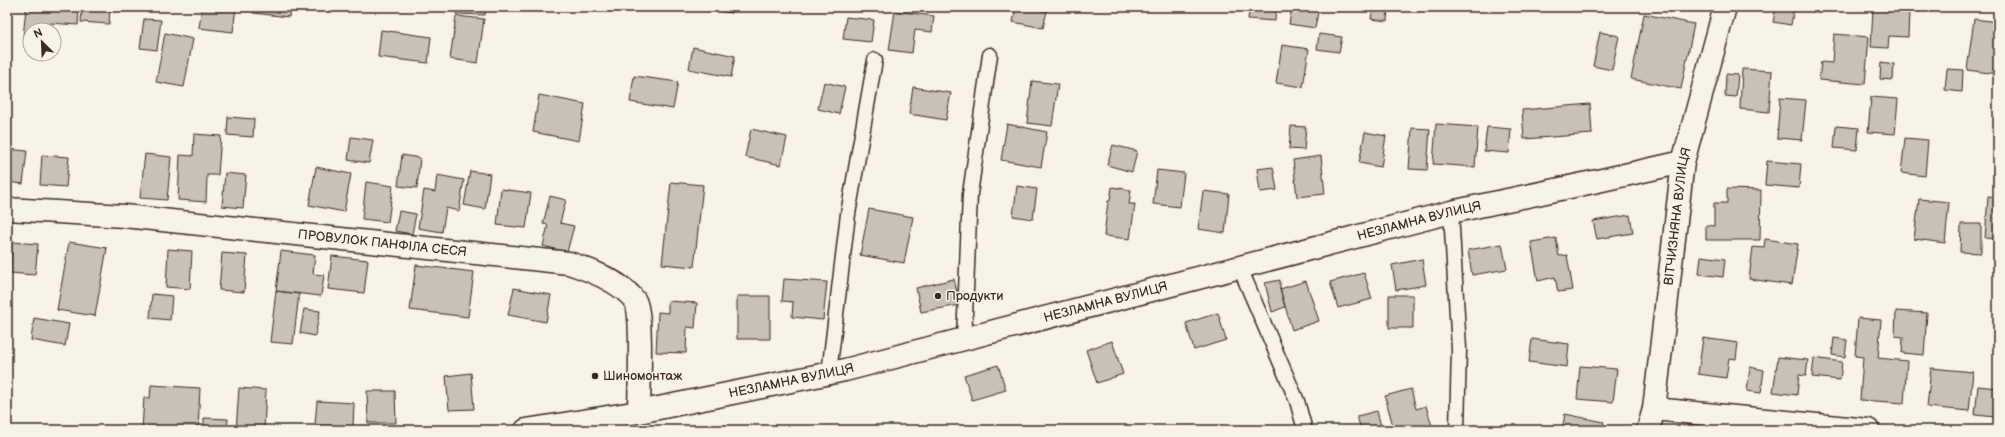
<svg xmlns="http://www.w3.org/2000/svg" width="2005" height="437" viewBox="0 0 2005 437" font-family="'Balsamiq Sans',sans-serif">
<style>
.building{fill:#c8c1b6;stroke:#3b2a1e}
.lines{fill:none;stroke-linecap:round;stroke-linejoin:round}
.service-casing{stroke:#3b2a1e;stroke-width:17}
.minor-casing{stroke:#3b2a1e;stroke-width:25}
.tertiary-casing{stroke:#3b2a1e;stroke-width:25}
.service{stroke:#f7f3e8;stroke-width:14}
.minor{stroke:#f7f3e8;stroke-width:22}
.tertiary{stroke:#f7f3e8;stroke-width:22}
.poi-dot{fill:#3b2a1e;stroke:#f7f3e8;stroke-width:1.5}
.labels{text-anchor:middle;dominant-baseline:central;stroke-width:3;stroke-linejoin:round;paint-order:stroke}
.street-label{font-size:13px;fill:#3b2a1e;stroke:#f7f3e8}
.poi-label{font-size:13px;fill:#3b2a1e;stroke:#f7f3e8;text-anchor:start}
</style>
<rect width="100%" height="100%" fill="#f7f3e8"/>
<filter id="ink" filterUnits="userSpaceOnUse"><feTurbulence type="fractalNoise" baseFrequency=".025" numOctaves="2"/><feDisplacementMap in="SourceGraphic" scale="8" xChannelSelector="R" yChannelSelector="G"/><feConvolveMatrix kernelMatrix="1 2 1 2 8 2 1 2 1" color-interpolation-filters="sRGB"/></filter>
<g filter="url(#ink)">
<!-- building -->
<path class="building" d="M7 7H11L9 23H7Z
M26 7H79L78 25 50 23 49 30H30V39L23 38Z
M82 7H110L109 24 81 22Z
M202 7H236L233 32 199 28Z
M254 7H290L289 17 253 13Z
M457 7H486L485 15 456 14Z
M704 7H732L731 13 703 9Z
M1016 7H1036L1035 9 1047 11 1043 28 1013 22Z
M1250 7H1276L1275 21 1248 19Z
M1292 7H1319L1315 28 1289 24Z
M1373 7H1388L1387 21 1371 19Z
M1776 7H1794L1791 25 1773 22Z
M1873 9 1909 11 1908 37 1889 36 1888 48 1871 47Z
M895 11 934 16 932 32 915 30 912 53 889 50Z
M1644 14 1694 24 1681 89 1631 79Z
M456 16 484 19 478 63 450 59Z
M846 17 874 20 871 42 843 39Z
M144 19 161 20 157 50 140 48Z
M1974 19 1998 22 1997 74 1967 70Z
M381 30 431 37 428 63 378 57Z
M1600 32 1619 36 1612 70 1593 66Z
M165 33 193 39 184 87 156 82Z
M1319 34 1342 37 1339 52 1317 49Z
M1834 34 1869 37 1865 84 1819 80 1821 62 1832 63Z
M1282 45 1309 49 1303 87 1276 83Z
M693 47 735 56 731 77 689 69Z
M1881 62 1894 64 1893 80 1880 79Z
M1742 69 1772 71 1769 112 1740 109Z
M1947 69 1963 70 1962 92 1945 90Z
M1726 74 1738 75 1736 97 1725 96Z
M634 76 678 82 673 109 630 102Z
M1032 81 1058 84 1052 126 1027 123Z
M824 82 845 87 839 114 818 109Z
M913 87 951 93 946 120 909 114Z
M539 95 585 104 579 141 533 132Z
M1871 97 1898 99 1895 134 1868 132Z
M1780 98 1806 100 1802 140 1777 138Z
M1590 104 1592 134 1524 139 1522 110Z
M228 117 254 119 253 137 227 135Z
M1007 124 1047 132 1041 167 1001 160Z
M1436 124 1478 127 1475 167 1433 164Z
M1291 126 1306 127 1304 150 1289 149Z
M1836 126 1859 128 1857 150 1834 148Z
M1487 127 1511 129 1509 153 1484 151Z
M1412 128 1430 129 1427 170 1409 169Z
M751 129 787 137 781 165 745 157Z
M1365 132 1386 136 1381 167 1359 163Z
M194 134 221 136 218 175H207L206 202 178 200 180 155 193 156Z
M351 137 373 140 369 163 348 160Z
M1905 138 1928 140 1925 176 1901 173Z
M1113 145 1137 151 1132 172 1107 165Z
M7 149 27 151 23 184 7 182Z
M145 154 171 157 167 200 140 198Z
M42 155 69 157 66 187 40 185Z
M402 155 420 158 417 188 398 186Z
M1321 156 1325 194 1297 197 1293 160Z
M1767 161 1801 164 1799 188 1765 185Z
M316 167 351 174 344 212 309 205Z
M1273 167 1277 190 1260 192 1257 169Z
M1157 170 1184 173 1180 207 1153 204Z
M470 171 490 174 485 209 464 205Z
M225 173 246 175 243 208 222 206Z
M437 175 464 180 459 211 446 208 442 232 418 228 424 190 435 192Z
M366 182 393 186 388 222 362 219Z
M671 182 703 185 694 267 662 264Z
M1017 186 1037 189 1033 219 1013 216Z
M1112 187 1131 190 1129 204H1135L1130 239 1104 236 1108 201H1110Z
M501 189 531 193 526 228 497 225Z
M1727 189 1761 190 1760 240H1706V225L1714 226V203H1727Z
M1203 191 1229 194 1225 233 1198 229Z
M550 196 566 200 560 223 574 226 567 252 543 246 548 225 543 224Z
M1988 196 1998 197V239L1985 238Z
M1919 199 1949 202 1945 243 1914 239Z
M869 209 913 217 904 263 860 255Z
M399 211 416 214 412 234 395 231Z
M1630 215 1633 233 1597 239 1593 221Z
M1961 224H1981V253L1960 252Z
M1556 238 1559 256 1567 255 1573 290 1558 292 1555 277 1538 281 1531 242Z
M1765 239 1798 244 1792 285 1749 279 1753 247 1764 248Z
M12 242 38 244 35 275 10 273Z
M69 242 107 248 95 316 57 310Z
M1502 244 1507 269 1472 275 1468 250Z
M168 249 192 251 190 289 166 287Z
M281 251 315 255 313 274 324 275 321 296 276 291Z
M222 253 247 255 244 292 219 290Z
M332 256 368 260 364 293 328 289Z
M1701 256 1725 259 1723 277 1699 274Z
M1422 259 1426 285 1396 290 1392 265Z
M416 265 474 272 468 317 410 310Z
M1364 273 1372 299 1338 308 1330 282Z
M784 279 827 282 823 320 792 317 793 302 782 301Z
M954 279 960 305 921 312 916 288Z
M1280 280V289L1285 307 1272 312 1265 283Z
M1306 281 1319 321 1292 330 1280 289Z
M514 288 551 295 546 322 508 315Z
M276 291 299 294 293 344 270 342Z
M152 294 172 296 170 320 150 318Z
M1389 295H1413V328H1389Z
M737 296H770V339H737Z
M668 301 697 303 695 328 687 327 686 353 656 352 658 312 668 313Z
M304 309 320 311 315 336 300 333Z
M1896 311 1927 313 1924 355 1902 353 1903 337 1895 336Z
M1218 313 1226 340 1194 350 1186 323Z
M34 318 69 324 65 346 31 340Z
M1858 318 1881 320 1878 358 1907 361 1904 403 1860 400 1863 357 1855 356Z
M1703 338 1738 343 1736 359 1729 358 1726 378 1698 374Z
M1834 338 1847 340 1845 357 1832 355Z
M1532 339 1569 344 1567 367 1529 362Z
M1112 341 1123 374 1097 383 1086 350Z
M1778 357 1808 360 1806 376 1799 375 1797 395 1773 392Z
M1814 358 1842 362 1840 380 1812 377Z
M998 365 1006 390 972 400 964 375Z
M1580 366 1617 369 1613 402 1577 399Z
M1750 367 1764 370 1761 393 1747 391Z
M1931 368 1973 372 1969 411 1927 407Z
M471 373 474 409 449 410 446 376Z
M151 385 200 388 198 430H142L144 397 150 398Z
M1978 386 1998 388 1996 417 1975 415Z
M239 388 266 390 264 430H236Z
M1411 389 1416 409 1426 406 1432 426 1415 430H1394L1385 396Z
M367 391H395L396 423H368Z
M317 401 354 403 353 427 315 425Z
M1377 411 1382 430H1361L1357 416Z
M1565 414 1604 422 1602 430H1562Z
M204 418 228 419 227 430H204Z"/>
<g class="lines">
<defs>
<path id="service" d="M1451 212 1459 349 1457 430
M1240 268 1297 401 1305 430
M964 339 970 194 990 55
M829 373 848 214 875 60"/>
<g id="minor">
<path id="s1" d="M7 209 124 216 569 263C590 270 622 282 635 301 643 313 639 393 639 412"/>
<path d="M1654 409 1868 430"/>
</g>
<g id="tertiary">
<path id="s2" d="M526 430 639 412 845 370 1451 212 1593 182 1683 162"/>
<path id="s3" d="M1648 430 1654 409 1683 162 1725 7"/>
</g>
</defs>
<!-- service casing -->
<use href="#service" class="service-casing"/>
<!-- minor casing -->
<use href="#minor" class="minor-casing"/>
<!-- tertiary casing -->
<use href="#tertiary" class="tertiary-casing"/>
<!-- service -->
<use href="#service" class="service"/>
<!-- minor -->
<use href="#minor" class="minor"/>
<!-- tertiary -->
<use href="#tertiary" class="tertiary"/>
</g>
</g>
<!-- markers -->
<g class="poi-dot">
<circle cx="938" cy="296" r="4"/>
<circle cx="595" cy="376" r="4"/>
</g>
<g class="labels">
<!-- street labels -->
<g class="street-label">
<text stroke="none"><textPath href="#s3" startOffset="216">ВІТЧИЗНЯНА ВУЛИЦЯ</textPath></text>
<text stroke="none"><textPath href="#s2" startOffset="918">НЕЗЛАМНА ВУЛИЦЯ</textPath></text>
<text stroke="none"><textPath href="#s1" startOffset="377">ПРОВУЛОК ПАНФІЛА СЕСЯ</textPath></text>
<text stroke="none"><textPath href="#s2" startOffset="594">НЕЗЛАМНА ВУЛИЦЯ</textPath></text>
<text stroke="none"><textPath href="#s2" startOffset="270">НЕЗЛАМНА ВУЛИЦЯ</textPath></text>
</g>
<!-- poi labels -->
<g class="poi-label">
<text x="946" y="296">Продукти</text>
<text x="603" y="376">Шиномонтаж</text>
</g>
</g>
<!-- margin -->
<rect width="2005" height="437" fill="none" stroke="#f7f3e8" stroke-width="24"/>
<rect x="12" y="12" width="1981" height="413" fill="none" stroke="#3b2a1e" stroke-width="1.5" filter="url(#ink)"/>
<!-- north arrow -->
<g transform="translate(42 42) rotate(336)"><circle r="19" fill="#f7f3e8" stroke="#aca397"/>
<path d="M0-3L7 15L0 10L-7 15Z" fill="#3b2a1e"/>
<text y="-6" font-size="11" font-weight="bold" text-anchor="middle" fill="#3b2a1e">N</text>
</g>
</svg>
